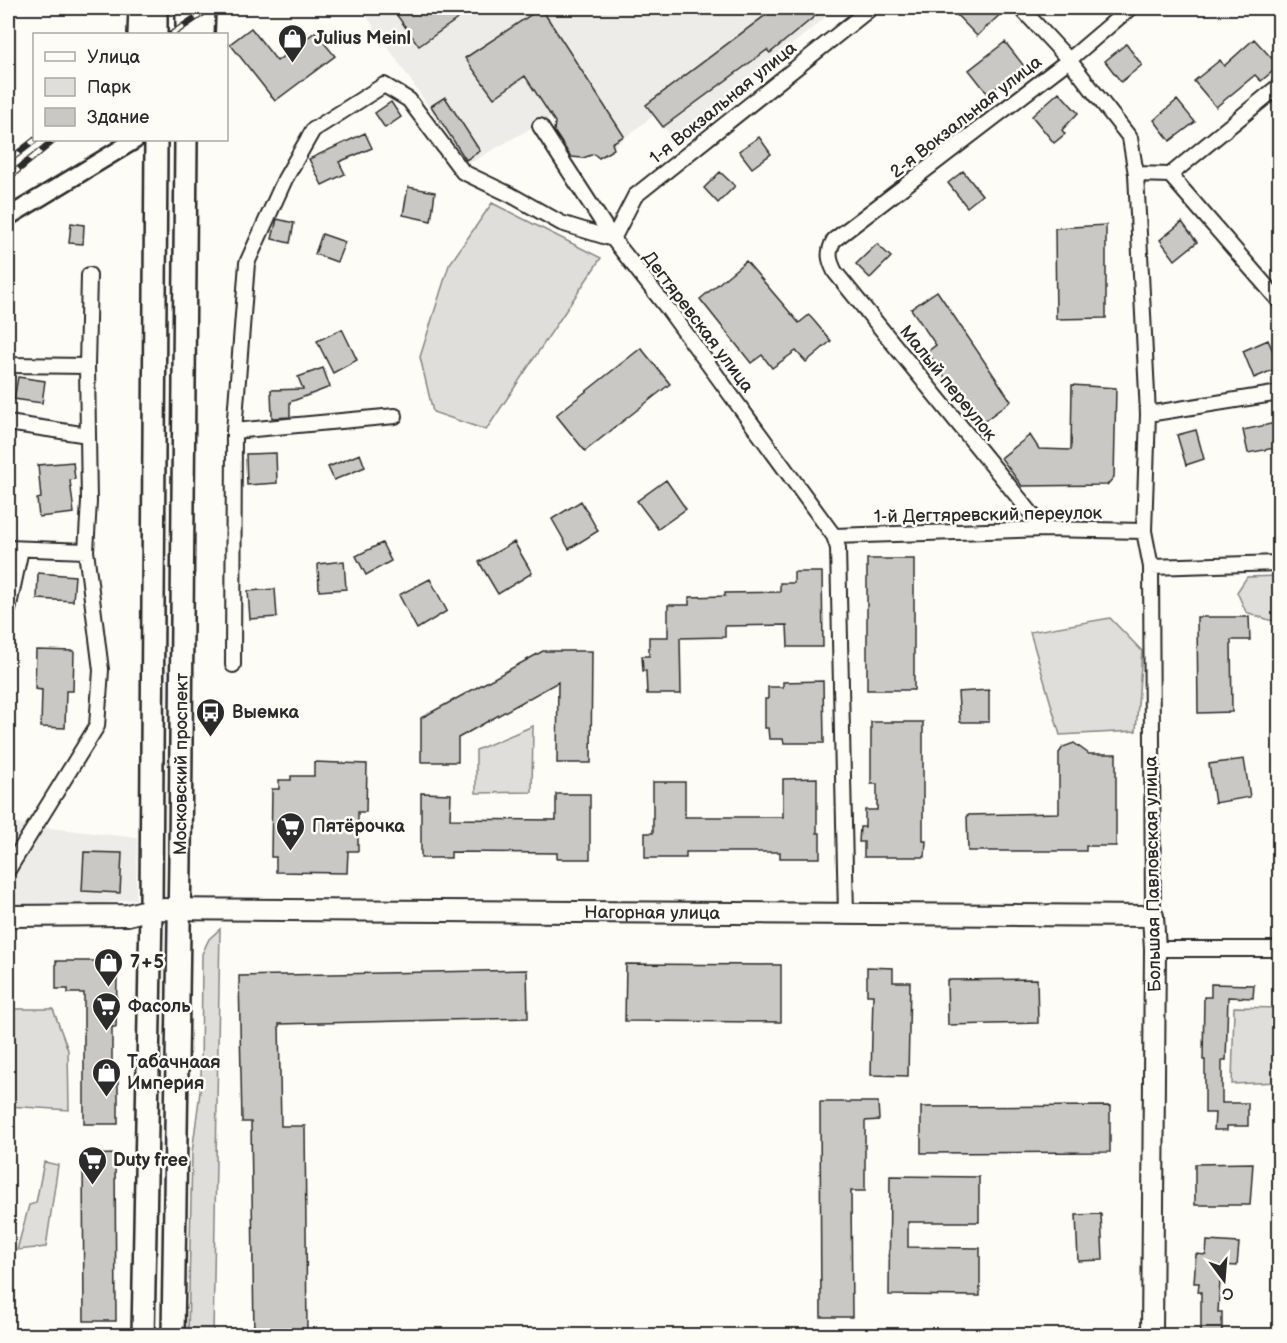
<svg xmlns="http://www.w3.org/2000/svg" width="1287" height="1343" viewBox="0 0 1287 1343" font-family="'Balsamiq Sans',sans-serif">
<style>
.built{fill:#edece8}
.green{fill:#dfdeda;stroke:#858482;stroke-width:1.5}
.building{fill:#c9c8c4;stroke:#2b2b2b;stroke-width:1.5}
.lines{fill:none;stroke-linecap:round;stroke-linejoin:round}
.minor-casing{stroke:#2b2b2b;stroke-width:18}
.tertiary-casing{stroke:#2b2b2b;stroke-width:21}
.secondary-casing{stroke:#2b2b2b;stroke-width:24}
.primary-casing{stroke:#2b2b2b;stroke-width:26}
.minor{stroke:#fdfcf7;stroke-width:14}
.tertiary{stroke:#fdfcf7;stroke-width:16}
.secondary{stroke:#fdfcf7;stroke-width:20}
.primary{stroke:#fdfcf7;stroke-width:21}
.rail-casing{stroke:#2b2b2b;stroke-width:7}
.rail{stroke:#fdfcf7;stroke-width:4.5;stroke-dasharray:14;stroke-linecap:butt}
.labels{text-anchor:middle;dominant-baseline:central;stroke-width:5;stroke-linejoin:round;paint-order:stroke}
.poi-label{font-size:18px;font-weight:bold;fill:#2b2b2b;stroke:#fdfcf7;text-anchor:start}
.street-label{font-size:18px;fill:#2b2b2b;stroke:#fdfcf7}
</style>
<rect width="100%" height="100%" fill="#fdfcf7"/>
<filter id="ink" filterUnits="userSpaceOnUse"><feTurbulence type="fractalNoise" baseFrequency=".0167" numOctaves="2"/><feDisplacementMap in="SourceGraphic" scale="12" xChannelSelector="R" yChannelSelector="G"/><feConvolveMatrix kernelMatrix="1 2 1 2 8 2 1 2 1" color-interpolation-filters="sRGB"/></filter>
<g filter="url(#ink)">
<!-- built -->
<path class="built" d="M361 8H837L675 140 654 115 599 158 551 117 468 164Z
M8 823 137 838 136 899 8 915Z"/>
<!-- green -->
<path class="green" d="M492 203 601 258 486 430 433 412 420 357 449 265Z
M1279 576V621L1269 620 1246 612 1237 592 1247 577Z
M1110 618 1142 651 1136 731 1060 735 1030 632Z
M533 726 532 792 476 793V750Z
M220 929 213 1335H188L192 1153 201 1084 202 954 209 939Z
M1234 1007 1279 1008V1082L1232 1084Z
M13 1009H53L68 1050 69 1110 8 1106V1052Z
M44 1162 58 1165 46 1247 17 1250 29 1205 36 1203Z"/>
<!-- building -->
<path class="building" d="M404 8H473L419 46 396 14Z
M541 8 624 136 612 143 614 149 599 158 594 154 583 158 571 157 554 131 555 122 525 76 494 98 465 58Z
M775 8H825L770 53 767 50 663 127 646 105Z
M950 8H1007L977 36Z
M251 28 277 61 315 32 335 56 275 101 230 44Z
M1254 39 1279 66 1261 81 1255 75 1216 107 1194 81 1220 60 1224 66Z
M1005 42 1024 66 988 94 969 70Z
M1126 44 1142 65 1121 82 1105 61Z
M1059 92 1078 113 1062 130 1065 134 1054 143 1032 116Z
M445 97 480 151 466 160 431 106Z
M1177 100 1195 122 1170 141 1154 120Z
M391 102 401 117 385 128 375 113Z
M365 133 372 148 339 162 345 174 322 185 309 159Z
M759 137 771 154 752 168 739 151Z
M963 171 982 195 967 207 948 183Z
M720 172 735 186 718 203 704 188Z
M408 187 435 192 431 221 403 215Z
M277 219 294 223 290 243 272 239Z
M1182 222 1197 242 1175 260 1160 240Z
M71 223 84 225 83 244 69 243Z
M1106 225V318L1056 319 1055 228Z
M322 234 345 242 337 262 315 254Z
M877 244 891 257 870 278 856 264Z
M746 261 799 323 809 315 831 341 806 362 796 351 772 368 762 355 751 363 700 299Z
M937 291 1011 401 979 425 927 352 936 345 911 309Z
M342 329 357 360 333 373 317 341Z
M1268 340 1280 367 1254 378 1243 351Z
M641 348 670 384 585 451 556 415Z
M323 368 330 387 290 402V417L272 418 271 390 303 389 298 377Z
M18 377 45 381 42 403 14 399Z
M1072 385 1116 388 1114 477 1107 485 1022 486 1001 458 1030 435 1039 449 1071 450Z
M1280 422V447L1248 453 1243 430Z
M1196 430 1204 459 1186 465 1177 435Z
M276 453 277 483 247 485 246 454Z
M360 454 365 467 334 480 328 467Z
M73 462 75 479 70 480 74 513 39 517 37 499 41 498 38 465Z
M666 480 686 509 658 529 637 501Z
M581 501 598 531 569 549 552 519Z
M514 542 532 573 498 594 479 562Z
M382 543 391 561 366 575 356 556Z
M867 559H914V690H867Z
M344 561 346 589 319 591 318 564Z
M794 572H822L823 647H788L787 625 725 626V637L680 638 681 694H647L646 671H643L642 656H649V637H668V605H689V597L725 596V593L780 592V583H794Z
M38 573 75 576 73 601 37 599Z
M430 579 447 611 417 629 399 595Z
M275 589 277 617 250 619 248 591Z
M1197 617H1249L1250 640H1231L1232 712 1198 713Z
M36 650 74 651 73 691H66L65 728 41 727 42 690 35 689Z
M543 651H592L591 763H557L558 682 458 738V762H421V718Z
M823 681 824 743H784L783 739H769L768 728H765V699H768V687H783V682Z
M989 690V722H960L958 692Z
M871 722H923V841H926L925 857H864V842H859L860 827H865V810H877V784H871Z
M1074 743 1089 754H1116V846H1086V851H968L967 815 1059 813V753L1063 747Z
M1244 759 1250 797 1215 803 1209 764Z
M314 762 367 764 366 812H358V851H348L347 873 276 872V857H271L272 789H279V780H291V776H314Z
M817 778V833H820V858H780V852H686V858H645V833H653V782H685V817H783V779Z
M421 793 451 794 450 819 556 820V794H590V859H557V853L451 852V858H421Z
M84 852 122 853 120 893 82 891Z
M56 961H105V978H117L116 1027H112V1070H118V1124H84V993H68V989H56Z
M626 964 781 965V1022L625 1021Z
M867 967 893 968V982H910L908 1076 871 1075 873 995H867Z
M527 970 528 1018 279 1024 281 1126H305L307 1335H254L251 1122H242L239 976Z
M1037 979 1038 1023 948 1025 947 980Z
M1211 984 1254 985 1253 998 1228 997 1226 1060H1222V1103H1248V1126H1227V1130H1214L1215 1113H1205V1060H1203L1204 997H1211Z
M820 1102H878L879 1120 865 1121V1191H851L852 1317H821Z
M1110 1106V1152L921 1153V1107Z
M115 1154 116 1321H84L83 1155Z
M1253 1163 1250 1205H1195V1164Z
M890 1176 979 1177V1222H908V1247L980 1248V1296L889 1295Z
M1101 1214 1103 1260 1078 1261 1076 1215Z
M1207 1241 1239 1243 1237 1266 1221 1265 1218 1312H1222V1335H1201V1292H1198L1199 1283H1194L1196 1254 1206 1255Z"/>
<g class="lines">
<defs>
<path id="minor" d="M1021 8 1069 60 1130 138 1136 174 1148 414 1144 531 1151 567 1153 916
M540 126 613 239 668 309 834 536 838 548 846 914
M1136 174 1170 175 1280 302
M1170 175 1280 85
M8 365 87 366
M1148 414 1280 393
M8 423 88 435
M234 431 395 416
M1044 529 835 272C829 260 827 253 834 240L1069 60 1130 8
M834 536 1044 529 1144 531
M8 548 86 551
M1151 567 1280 563
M8 610 21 549
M233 665 234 431 247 263 285 179 313 130 384 85 409 100 463 172 511 195 561 223 613 239 635 196 871 8
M8 870 97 726 101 670 86 551 89 502 87 366 89 275
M1155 949H1280"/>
<path id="tertiary" d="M8 217 135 140"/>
<g id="secondary">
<path id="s1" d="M8 916 128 915 151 909 1153 916 1155 949 1152 1336"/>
</g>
<g id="primary">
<path d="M187 8V34"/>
<path d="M139 34 140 8"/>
<path d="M156 34V8"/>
<path d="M203 34 204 8"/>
<path d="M143 1336 151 909 156 140"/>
<path id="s2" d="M173 1336 180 860 186 140"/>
</g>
</defs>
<!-- minor casing -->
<use href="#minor" class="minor-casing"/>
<!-- tertiary casing -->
<use href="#tertiary" class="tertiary-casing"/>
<!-- secondary casing -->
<use href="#secondary" class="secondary-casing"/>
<!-- primary casing -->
<use href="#primary" class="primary-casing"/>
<!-- minor -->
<use href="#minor" class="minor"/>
<!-- tertiary -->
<use href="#tertiary" class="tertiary"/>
<!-- secondary -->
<use href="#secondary" class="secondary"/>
<!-- primary -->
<use href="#primary" class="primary"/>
<defs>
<path id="rail" d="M172 34 210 8
M8 161 35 140
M8 178 54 140"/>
</defs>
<!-- rail casing -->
<use href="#rail" class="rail-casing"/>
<!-- rail -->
<use href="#rail" class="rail"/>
</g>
</g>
<!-- icons -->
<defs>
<symbol id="shop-pin" viewBox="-11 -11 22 30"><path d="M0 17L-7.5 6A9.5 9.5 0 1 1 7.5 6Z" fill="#2b2b2b" stroke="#fdfcf7"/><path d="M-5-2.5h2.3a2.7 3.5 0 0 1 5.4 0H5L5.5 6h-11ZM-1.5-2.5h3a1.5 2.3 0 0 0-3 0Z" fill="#fff"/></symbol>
<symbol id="bus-pin" viewBox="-11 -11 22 30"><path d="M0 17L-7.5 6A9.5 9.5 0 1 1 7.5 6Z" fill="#2b2b2b" stroke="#fdfcf7"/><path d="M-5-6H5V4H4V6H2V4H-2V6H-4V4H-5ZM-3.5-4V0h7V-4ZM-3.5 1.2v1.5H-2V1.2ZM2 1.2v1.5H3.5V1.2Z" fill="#fff"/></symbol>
<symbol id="supermarket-pin" viewBox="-11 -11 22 30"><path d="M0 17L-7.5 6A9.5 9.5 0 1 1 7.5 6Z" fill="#2b2b2b" stroke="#fdfcf7"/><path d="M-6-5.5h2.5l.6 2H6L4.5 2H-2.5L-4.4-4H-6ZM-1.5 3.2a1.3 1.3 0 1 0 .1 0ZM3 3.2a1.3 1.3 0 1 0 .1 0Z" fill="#fff"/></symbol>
</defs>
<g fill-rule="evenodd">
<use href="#shop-pin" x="276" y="22" width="33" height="45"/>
<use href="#bus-pin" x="194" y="696" width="33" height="45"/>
<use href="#supermarket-pin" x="274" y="810" width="33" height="45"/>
<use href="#shop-pin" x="92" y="946" width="33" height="45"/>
<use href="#supermarket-pin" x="90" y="990" width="33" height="45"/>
<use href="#shop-pin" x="90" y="1056" width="33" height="45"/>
<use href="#supermarket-pin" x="76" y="1144" width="33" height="45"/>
</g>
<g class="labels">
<!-- poi labels -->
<g class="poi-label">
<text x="314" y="38">Julius Meinl</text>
<text x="232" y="712">Выемка</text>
<text x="312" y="826">Пятёрочка</text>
<text x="130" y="962">7+5</text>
<text x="128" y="1006">Фасоль</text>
<text x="127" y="1062">Табачнаая<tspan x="127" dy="21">Империя</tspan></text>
<text x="113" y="1160">Duty free</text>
</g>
<!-- street labels -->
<g class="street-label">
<text transform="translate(723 103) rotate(-39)">1-я Вокзальная улица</text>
<text transform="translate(966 117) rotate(-38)">2-я Вокзальная улица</text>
<text transform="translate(698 322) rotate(53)">Дегтяревская улица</text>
<text transform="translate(948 383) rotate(51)">Малый переулок</text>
<text transform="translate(988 515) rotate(-1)">1-й Дегтяревский переулок</text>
<text stroke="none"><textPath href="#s2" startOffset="572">Московский проспект</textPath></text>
<text transform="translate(1153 874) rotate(-91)">Большая Павловская улица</text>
<text stroke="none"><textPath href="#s1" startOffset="645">Нагорная улица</textPath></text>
</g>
</g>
<!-- margin -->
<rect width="1287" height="1343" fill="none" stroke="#fdfcf7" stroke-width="30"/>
<rect x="15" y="15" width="1257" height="1313" fill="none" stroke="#2b2b2b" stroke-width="2" filter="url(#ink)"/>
<!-- legend -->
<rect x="33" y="33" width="195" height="108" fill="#fdfcf7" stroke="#a9a8a5" stroke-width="1.5"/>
<rect x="45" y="52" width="30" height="9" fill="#fdfcf7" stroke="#a9a8a5" stroke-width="1.5"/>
<text x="87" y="63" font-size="18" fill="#2b2b2b">Улица</text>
<rect x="45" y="78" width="30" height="18" fill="#dfdeda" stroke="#a9a8a5" stroke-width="1.5"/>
<text x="87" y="93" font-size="18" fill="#2b2b2b">Парк</text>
<rect x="45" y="108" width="30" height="18" fill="#c9c8c4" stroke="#a9a8a5" stroke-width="1.5"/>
<text x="87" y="123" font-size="18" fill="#2b2b2b">Здание</text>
<!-- north arrow -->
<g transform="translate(1224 1280) rotate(164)" stroke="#fdfcf7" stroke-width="4.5" paint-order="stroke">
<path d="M0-4.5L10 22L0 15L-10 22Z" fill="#2b2b2b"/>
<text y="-9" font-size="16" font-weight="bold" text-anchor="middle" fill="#2b2b2b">С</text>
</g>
</svg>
